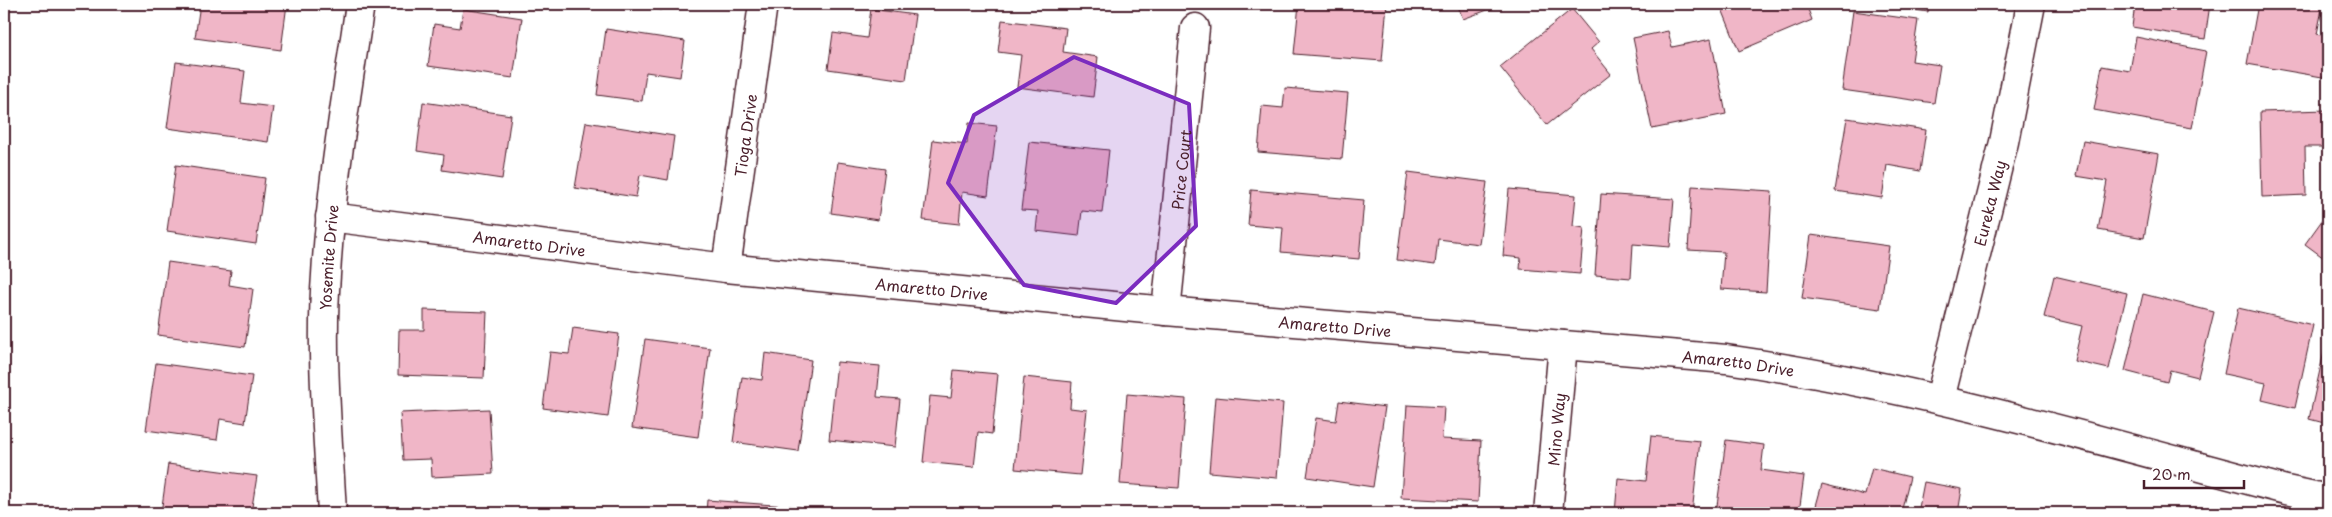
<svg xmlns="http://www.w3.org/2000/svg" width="2332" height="517" viewBox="0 0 2332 517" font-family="'Playpen Sans',sans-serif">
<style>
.building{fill:#f0b6c7;stroke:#4a1f2b}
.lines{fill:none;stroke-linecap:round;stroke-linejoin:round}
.street-casing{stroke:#4a1f2b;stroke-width:31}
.street{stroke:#fff;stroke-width:28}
.marked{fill:#7b2cbf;fill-opacity:0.2;stroke:#7b2cbf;stroke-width:4;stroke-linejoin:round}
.labels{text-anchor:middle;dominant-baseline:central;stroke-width:4.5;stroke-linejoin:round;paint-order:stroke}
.street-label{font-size:15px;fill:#4a1f2b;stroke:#fff}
</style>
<rect width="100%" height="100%" fill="#fff"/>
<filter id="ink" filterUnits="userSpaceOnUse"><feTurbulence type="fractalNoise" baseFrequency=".02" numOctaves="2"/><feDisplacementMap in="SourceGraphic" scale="10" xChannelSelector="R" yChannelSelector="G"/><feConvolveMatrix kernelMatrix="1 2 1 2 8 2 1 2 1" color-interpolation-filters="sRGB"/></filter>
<g filter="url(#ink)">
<!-- building -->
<path class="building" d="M200 4H287L281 50 195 38Z
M615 4H662L661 10Z
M1299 4 1325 6V4H1387L1382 61 1294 54Z
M1457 4H1504L1463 19Z
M1735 4H1806L1812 20 1739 51 1722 9Z
M1876 4H1929L1928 12Z
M2135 4H2210L2205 39 2132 27Z
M2258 4H2323L2317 34 2328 37V78L2247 64Z
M463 9 522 18 513 78 428 66 434 24 460 28Z
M871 9 915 15 906 80 828 69 833 33 867 38Z
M1572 9 1599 42 1591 49 1611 74 1547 125 1500 67Z
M1853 11 1918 20 1912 61 1940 65 1934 103 1842 90Z
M1002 20 1066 28 1063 52 1098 57 1093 97 1017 87 1021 55 998 52Z
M606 29 685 41 680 77 646 72 642 101 597 95Z
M1668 31 1672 47 1711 39 1726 114 1652 129 1633 38Z
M2136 37 2206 51 2192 128 2094 110 2102 66 2130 71Z
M176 62 245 71 241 103 273 107 268 142 167 128Z
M1285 88 1348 93 1342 159 1258 152 1262 106 1283 108Z
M423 102 511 115 502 179 442 170 444 155 417 151Z
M2328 110V147H2305L2306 195 2262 197 2260 112Z
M1847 118 1926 130 1920 171 1887 165 1882 198 1835 191Z
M586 122 674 136 668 180 640 175 636 197 575 188Z
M969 123 997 126 988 196 962 192 959 224 923 220 933 140 967 144Z
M2083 141 2159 154 2144 238 2098 230 2107 181 2076 176Z
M1029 142 1109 150 1102 213 1082 211 1079 236 1036 231 1038 211 1021 210Z
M838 162 885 169 878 220 831 213Z
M176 165 265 178 256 244 167 231Z
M1408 172 1487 182 1479 244 1438 239 1435 265 1397 260Z
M1692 186 1772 191 1766 292 1721 289 1724 252 1688 250Z
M1509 189 1576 195 1573 226 1584 228 1580 274 1520 269 1521 258 1503 256Z
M1251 190 1364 200 1359 259 1281 252 1283 228 1248 225Z
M1601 194 1674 199 1670 247 1633 244 1631 278 1595 275Z
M2328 212V261L2305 244Z
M1811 235 1889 246 1880 309 1802 298Z
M168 262 231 271 229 285 253 289 245 347 158 335Z
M2054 276 2127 293 2109 369 2074 361 2082 326 2044 317Z
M2143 294 2214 312 2198 377 2170 370 2167 382 2125 371Z
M2238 308 2313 325 2295 408 2262 400 2266 383 2224 374Z
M424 310 487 312 484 378 398 375 399 330H424Z
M573 328 619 334 608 417 543 408 550 352 569 354Z
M2328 334V424L2309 419Z
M645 339 710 348 698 437 632 428Z
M765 353 811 360 798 451 733 442 742 377 762 380Z
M837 362 880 366 877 397 900 399 895 447 829 440Z
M156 363 252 376 245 423 220 419 217 440 146 430Z
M954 370 998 374 992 434 978 432 974 467 923 462 930 396 951 398Z
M1024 377 1072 382 1070 408 1087 410 1080 475 1015 469Z
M1127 394 1186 399 1179 488 1120 484Z
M1215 397 1283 403 1277 478 1209 472Z
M1339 401 1385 407 1373 487 1307 477 1316 418 1336 421Z
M1407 405 1444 407 1442 439 1481 441 1478 502 1401 498Z
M489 409 493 474 432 477 431 459 403 460 400 413Z
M1651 436 1700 441 1692 513H1615L1618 478 1646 481Z
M1726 440 1764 445 1761 470 1804 476 1799 513H1716Z
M168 464 257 476 251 513H161Z
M1872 468 1910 477 1901 513H1814L1822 484 1865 495Z
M1924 482 1962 489 1958 513H1918Z
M707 500 800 507 799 513H706Z
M406 508 514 509V513H406Z
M2032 508 2053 513H2031Z"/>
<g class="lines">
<defs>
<g id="street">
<path id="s1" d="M330 217 726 268 1166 311 1726 359C1916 386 2101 441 2286 490L2328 499"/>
<path id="s2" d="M726 268 763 4"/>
<path id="s3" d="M1166 311 1195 28"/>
<path id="s4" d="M1940 399 2004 142 2031 4"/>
<path id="s5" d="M332 513C328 434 320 354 326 275 331 184 347 94 360 4"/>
<path id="s6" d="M1548 513 1563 345"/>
</g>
</defs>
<!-- street casing -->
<use href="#street" class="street-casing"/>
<!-- street -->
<use href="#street" class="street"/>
</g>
</g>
<!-- marked area -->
<path class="marked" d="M1074 57 1189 104 1196 226 1116 303 1024 285 948 183 974 115Z"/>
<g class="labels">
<!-- street labels -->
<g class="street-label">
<text stroke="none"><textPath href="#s2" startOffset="134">Tioga Drive</textPath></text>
<text stroke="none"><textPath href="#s3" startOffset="142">Price Court</textPath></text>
<text stroke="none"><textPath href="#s4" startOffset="202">Eureka Way</textPath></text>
<text stroke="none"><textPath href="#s1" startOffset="201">Amaretto Drive</textPath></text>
<text stroke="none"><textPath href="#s5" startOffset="256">Yosemite Drive</textPath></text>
<text stroke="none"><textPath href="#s1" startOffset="606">Amaretto Drive</textPath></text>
<text stroke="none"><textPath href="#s1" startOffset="1011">Amaretto Drive</textPath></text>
<text stroke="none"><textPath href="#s1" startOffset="1416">Amaretto Drive</textPath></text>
<text stroke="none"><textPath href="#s6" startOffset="84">Mino Way</textPath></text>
</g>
</g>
<!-- margin -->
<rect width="2332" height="517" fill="none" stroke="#fff" stroke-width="20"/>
<rect x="10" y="10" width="2312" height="497" fill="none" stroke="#4a1f2b" stroke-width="2" filter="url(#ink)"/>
<!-- scale -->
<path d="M2144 480v8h100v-8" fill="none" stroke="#4a1f2b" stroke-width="2.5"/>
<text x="2152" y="480" font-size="15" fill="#4a1f2b" stroke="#ffffff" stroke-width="4" paint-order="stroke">20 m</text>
</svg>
